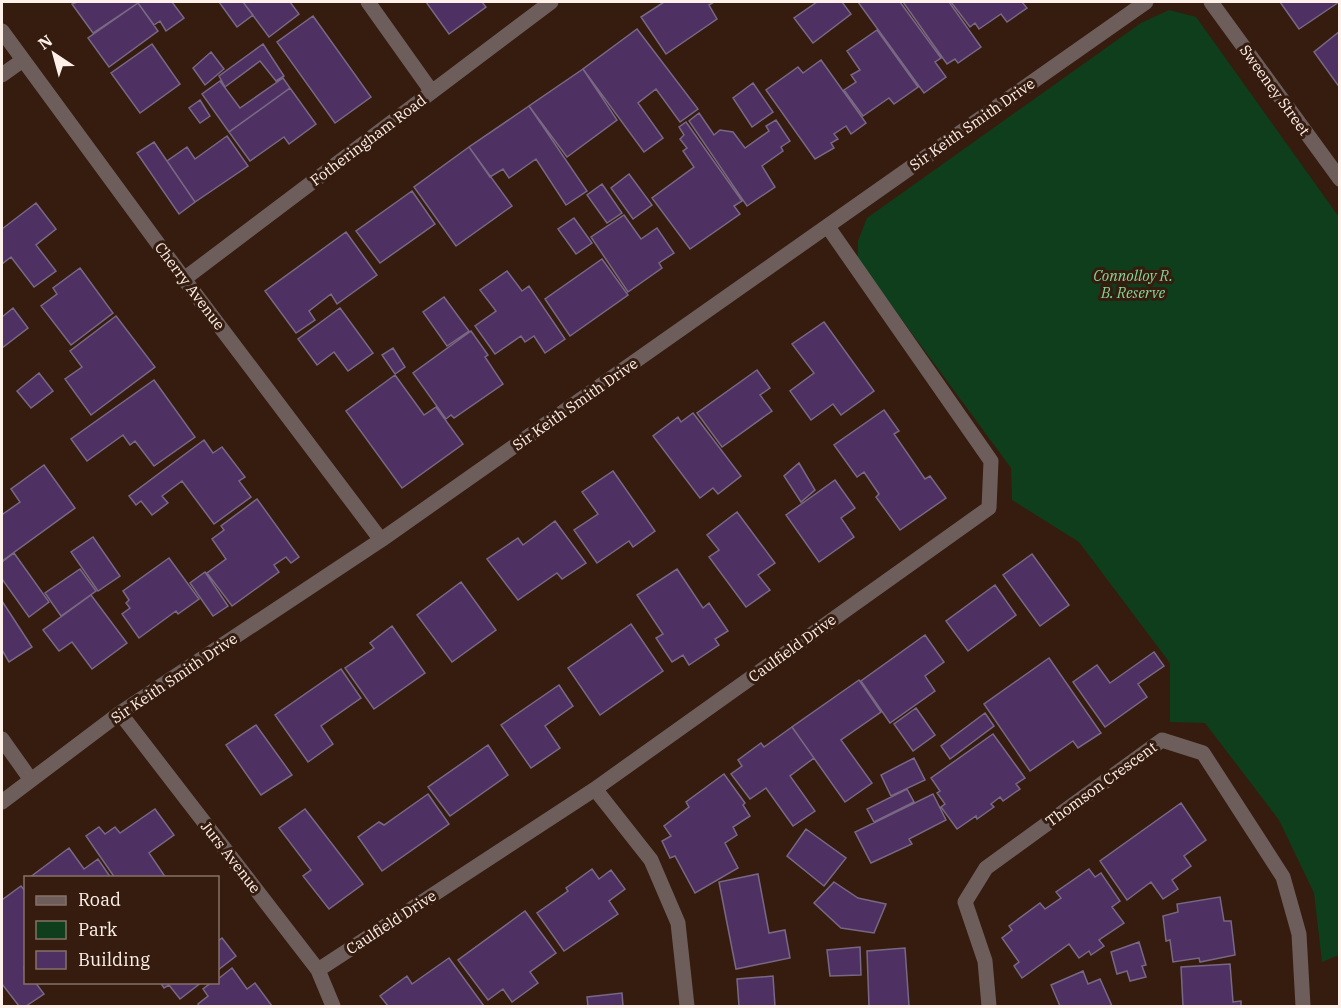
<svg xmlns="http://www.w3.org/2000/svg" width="1341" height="1008" viewBox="0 0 1341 1008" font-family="'IBM Plex Serif',serif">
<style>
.green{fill:#0f3e1d}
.building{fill:#4e3162;stroke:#786884;stroke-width:1.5}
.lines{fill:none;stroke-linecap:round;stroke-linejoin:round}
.minor{stroke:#6d5e5b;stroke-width:15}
.labels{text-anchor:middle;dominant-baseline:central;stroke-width:6;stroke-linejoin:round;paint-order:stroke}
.street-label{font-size:15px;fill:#fff0ea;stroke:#351c0f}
.park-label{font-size:15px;font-style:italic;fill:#85d596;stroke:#351c0f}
</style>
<rect width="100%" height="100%" fill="#351c0f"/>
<!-- green -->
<path class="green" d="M1169 10 1196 17 1339 217V955L1322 962 1314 893 1279 820 1205 723 1170 722V663L1079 542 1012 500 1011 468 858 260V241L867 218 1141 23Z"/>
<!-- building -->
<path class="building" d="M77 2H172L184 18 166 31 160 21 154 25 138 3 93 33 72 4Z
M219 2H243L253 15 237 27Z
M243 2H290L299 14 269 37Z
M426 2H482L486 7 449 34Z
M664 2H714L709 5 717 19 666 54 641 17Z
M817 2H842L851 14 813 43 794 18Z
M858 2H900L941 58 935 62 946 77 924 93Z
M903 2H949L981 47 958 63 955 59 947 64Z
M951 2H1022L1027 8 1007 22 1001 14 979 29 975 23 970 27Z
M1280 2H1339L1299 29Z
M138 3 158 31 109 67 88 38Z
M313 16 371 97 335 123 277 42Z
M637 29 698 109 680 122 656 89 638 103 663 138 644 152 583 69Z
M877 30 918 87 894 104 889 98 863 116 844 90 856 82 851 75 860 70 847 51Z
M1340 31V88L1314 52Z
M152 44 180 84 140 113 111 73Z
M263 44 284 76 276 81 260 61 225 87 219 76Z
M211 52 224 69 205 85 193 68Z
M821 60 866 123 851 134 846 126 834 134 838 139 831 143 834 148 815 159 766 90 798 67 803 73Z
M583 69 617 120 567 157 529 106Z
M283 78 290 88 229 132 202 94 220 81 240 108Z
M753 83 773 112 752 127 733 98Z
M290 88 316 124 289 144 284 137 250 161 229 132Z
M200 100 210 116 200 123 189 108Z
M529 106 587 191 566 205 536 159 509 178 503 169 490 177 469 147Z
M699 113 714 135 720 130 733 132 745 148 769 131 766 126 776 120 790 141 781 147 783 151 762 166 775 187 747 206 689 121Z
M686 122 742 201 734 206 740 214 690 249 652 198 694 167 683 151 687 148 680 139 684 135 679 127Z
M227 136 248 166 195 202 167 161 187 147 195 159Z
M154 142 195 202 179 214 137 153Z
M469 147 512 206 456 246 414 187Z
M629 174 652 205 633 219 611 188Z
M602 184 622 213 607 223 587 195Z
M412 191 435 224 380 263 356 231Z
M36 203 56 229 36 245 56 271 34 287 11 257 2 264V229Z
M624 215 641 239 657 228 674 253 659 263 662 268 628 292 591 237Z
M574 218 592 243 576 254 558 229Z
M346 232 377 275 337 304 331 294 309 311 315 320 296 333 265 291Z
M602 259 628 295 570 336 545 299Z
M80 268 113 313 71 345 41 306 57 294 53 288Z
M507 271 522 291 529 286 565 339 545 353 534 336 525 342 521 336 495 354 475 326 496 311 480 290Z
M444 297 469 331 447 346 423 312Z
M13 308 28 328 2 348V317Z
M340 308 373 353 348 371 334 352 317 365 298 339Z
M116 316 155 367 91 415 65 379 82 367 70 351Z
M824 322 874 391 841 415 833 404 811 420 790 391 814 373 792 344Z
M471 331 488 355 485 357 503 384 454 418 451 415 446 419 413 373Z
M393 348 405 367 395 374 382 355Z
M757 370 770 388 760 395 772 411 722 447 697 413Z
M39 373 53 391 31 408 17 391Z
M395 375 424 415 436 407 463 444 402 488 346 411Z
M154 380 195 437 154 466 135 441 130 445 123 435 87 461 71 439Z
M884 410 899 431 894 434 925 479 930 476 946 498 900 530 876 497 879 494 864 472 857 477 834 445Z
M693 413 741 476 718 494 713 488 700 498 653 436 678 417 681 422Z
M204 440 213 453 222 447 245 477 239 481 251 497 214 524 182 481 162 496 168 503 152 515 141 501 136 505 129 496Z
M799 463 815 490 801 502 784 476Z
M44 465 75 508 2 561V512L3 514 20 502 11 489Z
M613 471 655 531 633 547 629 541 597 563 574 530 598 514 582 492Z
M835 480 855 508 841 518 854 537 819 562 786 515Z
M257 499 299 557 291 563 286 557 274 565 279 572 232 606 207 573 226 559 212 539 224 530 221 526Z
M737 512 775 563 758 575 770 590 746 607 709 557 719 550 707 535Z
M555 521 586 563 562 579 557 573 518 600 487 559 518 538 523 545Z
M93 537 120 576 98 591 71 552Z
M14 553 49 602 29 617 2 579V562Z
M1032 554 1069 605 1040 626 1003 575Z
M169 558 199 599 178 614 176 611 139 638 122 614 130 608 126 603 129 600 123 591Z
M80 569 96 591 61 616 45 593Z
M677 569 703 608 709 603 728 631 715 639 719 645 689 665 683 655 672 662 656 638 663 634 637 595Z
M205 572 228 606 213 616 190 583Z
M461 582 496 630 452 662 417 615Z
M995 585 1016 615 968 651 946 621Z
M91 595 127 643 92 669 72 642 59 651 43 630Z
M2 601 32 647 9 662 2 650Z
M631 624 663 671 600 715 568 668Z
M392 626 425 673 374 709 345 668 374 648 370 643Z
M925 635 944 662 925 676 935 691 890 723 861 681Z
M1154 652 1164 666 1138 684 1147 697 1105 727 1073 682 1097 665 1110 683Z
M1049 658 1101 733 1078 748 1073 741 1030 771 984 704Z
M341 669 361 698 321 726 333 744 308 762 275 715Z
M859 680 881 712 841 740 872 783 845 802 792 727Z
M559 685 573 706 545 726 560 748 531 768 501 725Z
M916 708 935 735 913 751 894 724Z
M985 713 994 726 950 759 941 746Z
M256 725 292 775 261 795 226 745Z
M792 727 814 758 790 776 815 811 793 826 766 788 750 799 731 774 742 766 738 760 761 743 764 747Z
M993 734 1025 778 1016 784 1020 789 1003 801 1000 797 991 804 994 807 977 819 976 816 957 829 941 807 945 804 937 793 940 791 931 778Z
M488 745 508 775 450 816 428 787Z
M914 758 925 780 891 796 881 775Z
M724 774 745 803 743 805 750 816 733 827 737 835 725 843 738 868 695 893 675 856 670 858 662 841 671 836 664 826 689 807 686 802Z
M907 789 914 802 874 822 867 809Z
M428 794 449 824 382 871 358 837 379 822 384 825Z
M933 794 946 820 909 839 912 844 871 863 855 832Z
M1181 803 1206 840 1184 856 1191 866 1172 880 1178 889 1163 899 1151 882 1127 900 1100 861Z
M155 809 174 835 149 853 166 878H115L86 836 99 827 105 834 115 827 120 833Z
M305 809 363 884 329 909 303 876 311 870 279 828Z
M806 829 846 858 824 886 787 856Z
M69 848 84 869 98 859 111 878H29Z
M592 869 599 879 611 870 625 889 609 901 618 914 564 951 537 913 568 891 566 888Z
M1089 869 1095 877 1101 873 1120 901 1112 907 1124 923 1099 940 1104 946 1091 955 1089 951 1079 958 1069 944 1022 978 1014 966 1019 962 1002 938 1012 930 1009 926 1040 903 1045 909 1061 898 1056 892Z
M758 874 769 933 785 930 790 958 736 969 719 882Z
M834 882 858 898 886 904 874 933 841 928 814 903Z
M21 886 26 892V966L24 967 26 982H35L44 994 26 1006H19L2 984V900Z
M1220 897 1224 921H1231L1235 955 1200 962 1199 958 1173 962 1170 940 1166 941 1163 916 1178 912 1177 904Z
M525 911 556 953 530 972 538 983 512 1002 503 989 488 1000 458 960Z
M222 938 236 956 218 970V941Z
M1139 942 1146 965 1142 966 1146 977 1130 981 1127 971 1117 974 1111 952Z
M860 947 861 975 830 976 827 950Z
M905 948 909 1006H869L867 951Z
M449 958 484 1006H388L380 996 407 976 412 984Z
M1230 964 1233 1002 1241 1001V1006H1183L1181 967Z
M232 968 247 989 255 983 272 1006H199L198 1004 208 996 203 989 212 982H218V979Z
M1083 971 1088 984 1100 979 1112 1006H1060L1051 985Z
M773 976 775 1006H739L737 979Z
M160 982H202L180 999 169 985 164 988Z
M622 993 623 1006H588L587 997Z"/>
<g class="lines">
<!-- minor -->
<path class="minor" d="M368 2 432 92
M1211 2 1340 179
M2 31 184 279 381 540
M2 75 23 60
M184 279 551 2
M120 713 318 970 333 1006
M2 739 31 780
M595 789 651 860 678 923 687 1006
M2 802 120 713 381 540 1146 2
M318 970 595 789 989 508 991 461 828 227
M989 1006 985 961 965 902 986 868 1162 740 1203 753 1283 877 1299 934 1303 1006"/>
</g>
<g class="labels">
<!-- street labels -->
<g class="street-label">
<text transform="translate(1275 90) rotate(54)">Sweeney Street</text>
<text transform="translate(972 124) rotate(-35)">Sir Keith Smith Drive</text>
<text transform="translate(368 140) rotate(-37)">Fotheringham Road</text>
<text transform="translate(190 286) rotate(53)">Cherry Avenue</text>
<text transform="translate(575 404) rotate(-35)">Sir Keith Smith Drive</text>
<text transform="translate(792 648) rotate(-36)">Caulfield Drive</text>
<text transform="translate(174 678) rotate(-34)">Sir Keith Smith Drive</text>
<text transform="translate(1101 784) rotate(-36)">Thomson Crescent</text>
<text transform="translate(231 857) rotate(52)">Jurs Avenue</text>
<text transform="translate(391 922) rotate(-33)">Caulfield Drive</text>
</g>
<!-- park labels -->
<g class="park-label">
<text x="1133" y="275">Connolloy R.<tspan x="1133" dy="17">B. Reserve</tspan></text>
</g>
</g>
<!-- border -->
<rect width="1341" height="1008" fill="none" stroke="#fff0ea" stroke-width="6"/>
<!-- legend -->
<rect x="24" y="876" width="195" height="108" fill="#351c0f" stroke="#867167" stroke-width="1.5"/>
<rect x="36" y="896" width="30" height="9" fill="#6d5e5b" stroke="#867167" stroke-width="1.5"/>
<text x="78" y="906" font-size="18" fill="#fff0ea">Road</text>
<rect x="36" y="921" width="30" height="18" fill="#0f3e1d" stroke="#867167" stroke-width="1.5"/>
<text x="78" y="936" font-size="18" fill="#fff0ea">Park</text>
<rect x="36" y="951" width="30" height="18" fill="#4e3162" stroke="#867167" stroke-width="1.5"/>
<text x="78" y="966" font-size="18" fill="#fff0ea">Building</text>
<!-- north arrow -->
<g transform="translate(54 54) rotate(324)" stroke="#351c0f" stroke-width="4.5" paint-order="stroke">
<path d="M0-4.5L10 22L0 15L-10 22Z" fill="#fff0ea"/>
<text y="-9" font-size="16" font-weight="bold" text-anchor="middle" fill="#fff0ea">N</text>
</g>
</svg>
